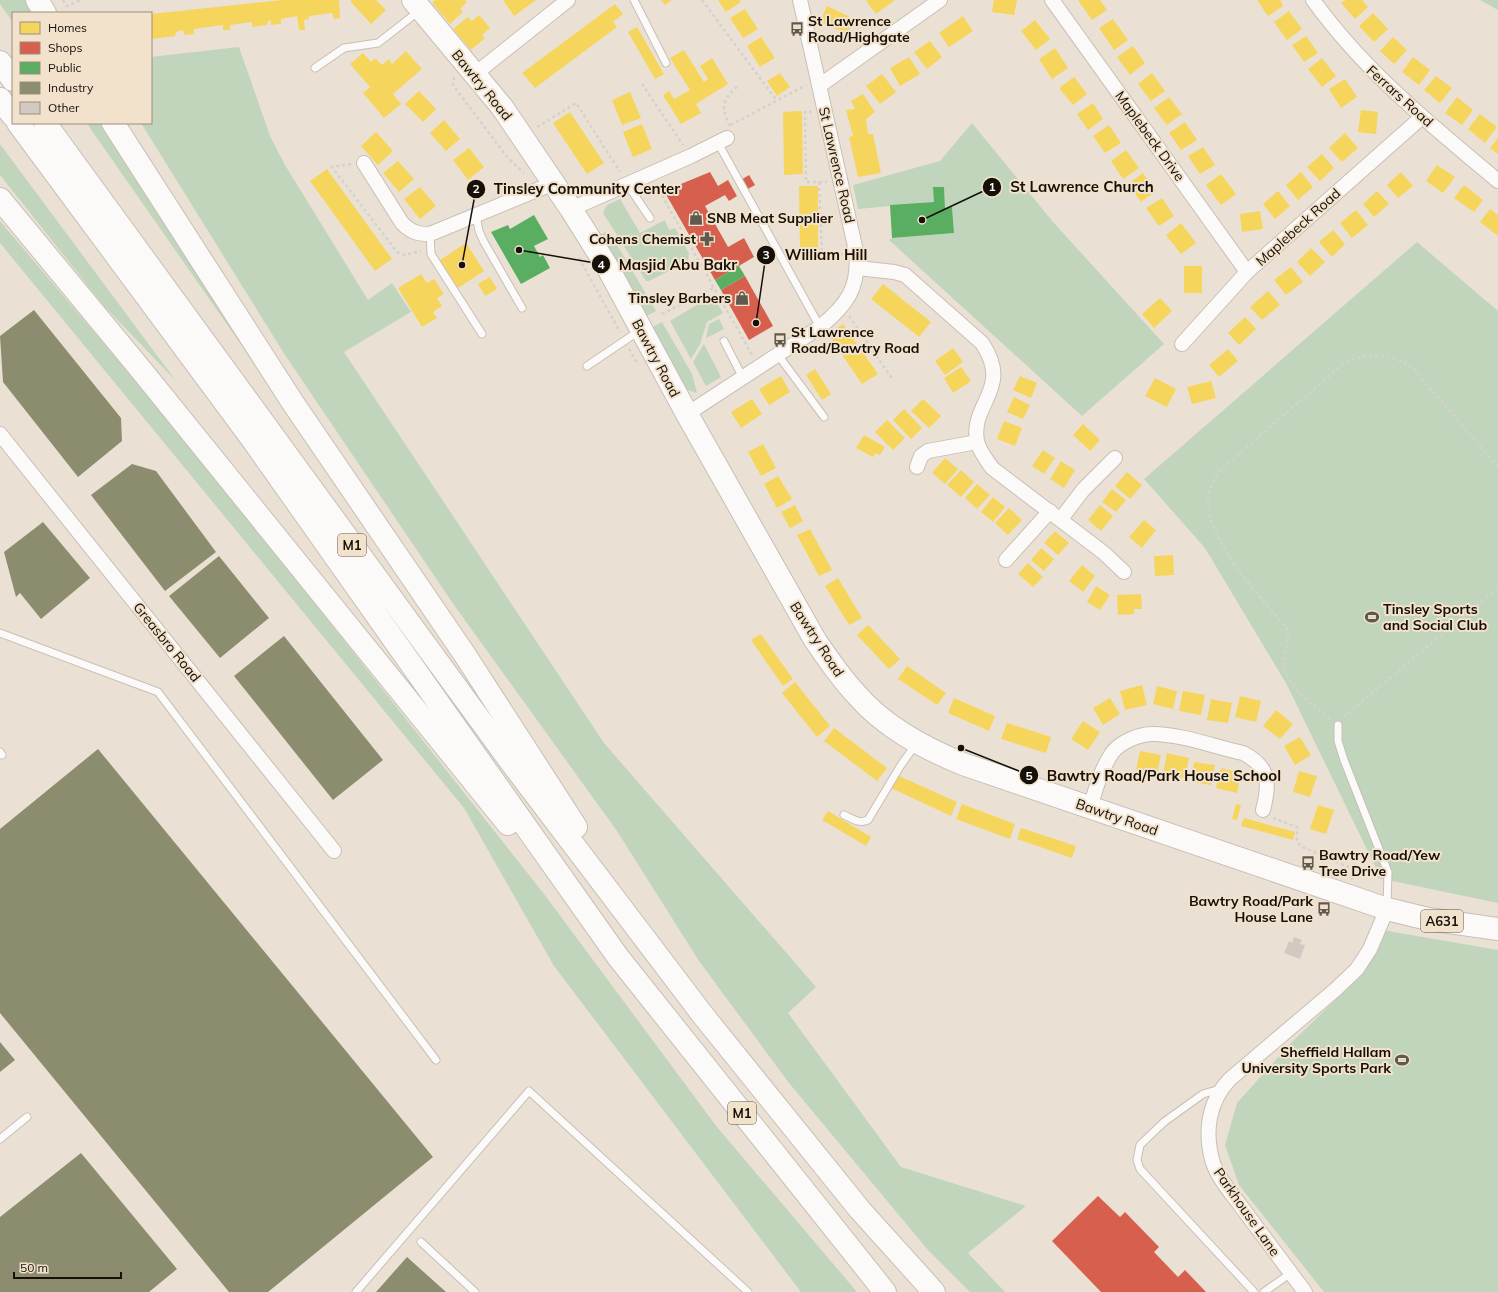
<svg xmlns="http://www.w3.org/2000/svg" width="1498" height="1292" viewBox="0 0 1498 1292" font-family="Mulish,sans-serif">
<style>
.green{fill:#c0d5bc}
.homes{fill:#f6d55c}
.shops{fill:#d6604d}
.public{fill:#5aae61}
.industry{fill:#8c8c6e}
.building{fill:#d2cac1}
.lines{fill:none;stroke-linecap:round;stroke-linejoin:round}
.service-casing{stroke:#c7bfb6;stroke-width:9}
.minor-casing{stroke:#c7bfb6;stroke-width:16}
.primary-casing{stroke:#c7bfb6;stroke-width:24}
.motorway-casing{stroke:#c7bfb6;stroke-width:24}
.path{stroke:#d4d2ce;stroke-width:2.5;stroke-dasharray:3 3;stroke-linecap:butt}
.service{stroke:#fcfaf9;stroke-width:7}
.minor{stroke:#fcfaf9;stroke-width:14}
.primary{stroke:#fcfaf9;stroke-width:22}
.motorway{stroke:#fcfaf9;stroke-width:22}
.labels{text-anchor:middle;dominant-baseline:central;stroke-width:4;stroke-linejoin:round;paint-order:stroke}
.shield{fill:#f2e2cc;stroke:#584f44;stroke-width:1}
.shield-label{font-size:13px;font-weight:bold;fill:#161009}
.poi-label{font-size:14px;font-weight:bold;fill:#161009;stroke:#f2e2cc;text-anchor:start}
.street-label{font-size:14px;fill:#161009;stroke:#f2e2cc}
.leader{fill:none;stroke:#161009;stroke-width:1.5}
.callout-dot{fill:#161009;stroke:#f2e2cc;stroke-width:1.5}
.mark-label{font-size:12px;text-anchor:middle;font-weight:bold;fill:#fff}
.callout-label{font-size:15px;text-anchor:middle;font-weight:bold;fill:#161009;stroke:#f2e2cc;stroke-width:4;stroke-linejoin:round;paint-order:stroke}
</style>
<rect width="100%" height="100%" fill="#eae1d4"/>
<!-- green -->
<path class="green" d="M0 0H26L35 13H13V22L0 4Z
M1480 0H1498V10Z
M239 47 270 136 285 165 368 300 392 283 411 312 344 352 604 743 816 987 788 1013 901 1167 1026 1206 968 1253 1005 1292H970L928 1250 789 1083 699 961 617 831 454 605 285 355 141 123H151V57Z
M87 123H106L254 363 90 128Z
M972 123 1053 222 1164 344 1082 416 889 240 892 238 954 233 952 207 945 208 944 187 934 188V202L858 209 853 185 940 161Z
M0 144 176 381 104 306 0 175Z
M620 199 640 233 665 220 669 230 675 228 689 253 688 261 649 281H646L603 213 607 205Z
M0 221 192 448 544 894 717 1127 857 1292H801L554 966 464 808 0 243Z
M606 232 616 243 656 311 643 318 597 236Z
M1417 242 1498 311V903L1378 878V872L1287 685 1205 548 1144 479Z
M710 297 715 300 723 313 707 322 700 344 691 359 670 321Z
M719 319 724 329 706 338 709 324Z
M662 322 692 374 697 393 685 389 649 329Z
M704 344 721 377 706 386 693 362Z
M1382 930 1498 950V1292H1324L1239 1185 1225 1145 1237 1103 1290 1044 1366 970Z"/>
<!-- homes -->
<path class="homes" d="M283 0H339L340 18 334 19 332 13 309 16V19L304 20 305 30H299L297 16 281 19V24L271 25V20L268 21 267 25 252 27V22L230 25V30H223V25L194 29V34L184 35 183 30 176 32 175 36 151 39V14Z
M352 0H376L386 10 371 24 350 1Z
M435 0H465L467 2 460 9 463 12 450 24 432 3Z
M503 0H536L514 16Z
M661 0H672L665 5Z
M718 0H739L741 2 726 12Z
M868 0H895L876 14 866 1Z
M994 0H1017L1014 15 992 12Z
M1078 0H1100L1107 10 1092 20Z
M1257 0H1280L1283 6 1268 16Z
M1345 0H1362L1368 7 1355 19 1341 3Z
M615 4 623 14 613 22 617 27 535 88 522 73Z
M827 6 854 19 847 34 820 22Z
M745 9 758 29 743 38 730 18Z
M1289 11 1302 29 1287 40 1274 22Z
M1373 13 1388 29 1374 42 1359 26Z
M479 15 490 28 482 35 485 38 471 50 453 29 468 17 472 21Z
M963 16 973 31 949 47 939 33Z
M1113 19 1128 40 1114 50 1099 28Z
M1035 20 1050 39 1036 50 1021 31Z
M637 27 664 74 655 79 628 32Z
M1306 36 1318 53 1304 62 1292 45Z
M761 37 775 58 760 67 747 46Z
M1393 37 1407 50 1394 64 1380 51Z
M930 41 942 57 927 69 914 52Z
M1133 46 1145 63 1130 75 1117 57Z
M1055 48 1068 68 1052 79 1039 59Z
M684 50 704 82 708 79 700 66 712 58 728 84 696 104 701 113 681 124 663 95 669 91 674 99 690 90 670 58Z
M406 51 422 69 393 94 401 104 384 118 363 93 370 87 350 64 363 53 371 62 375 58 382 65 389 59 392 64Z
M909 57 920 74 900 86 890 68Z
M1413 57 1430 70 1419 85 1402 72Z
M1322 58 1336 76 1322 87 1308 69Z
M780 73 790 87 777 96 767 81Z
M1152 73 1165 91 1151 101 1138 84Z
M882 74 896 92 880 104 866 86Z
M1436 76 1452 88 1440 103 1424 90Z
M1074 77 1087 94 1073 105 1059 88Z
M1345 79 1357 97 1341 108 1329 89Z
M419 91 436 109 423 122 405 104Z
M630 92 641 118 622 125 612 100Z
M863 94 875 112 866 119 868 134H873L881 173 858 177 849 137 853 136 846 110 855 109 851 101Z
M1169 97 1182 114 1167 125 1154 108Z
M1457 97 1473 110 1462 125 1445 113Z
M1093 103 1103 119 1088 130 1077 114Z
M1361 110 1378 112 1376 134 1358 132Z
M802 111 803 174 784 175 783 112Z
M570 112 604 163 587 174 553 123Z
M1480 114 1497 127 1485 143 1468 129Z
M444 120 460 139 446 151 430 133Z
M1185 122 1197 140 1181 150 1169 133Z
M642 124 652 149 633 157 623 132Z
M1109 125 1121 143 1105 153 1093 136Z
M376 132 393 151 378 165 361 146Z
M1345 133 1358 148 1342 162 1329 148Z
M1498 138V154L1490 148Z
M1203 147 1215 165 1200 174 1188 156Z
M469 148 484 167 468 180 453 160Z
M1126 150 1139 168 1123 179 1111 161Z
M1322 154 1334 168 1320 181 1307 167Z
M398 161 414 179 399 192 383 173Z
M1437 165 1455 177 1443 193 1426 181Z
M327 169 392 259 375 271 310 181Z
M1301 172 1313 187 1298 200 1286 185Z
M1401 172 1413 186 1398 198 1387 185Z
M1143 173 1156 191 1141 202 1128 184Z
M1221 174 1236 194 1221 205 1206 185Z
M1464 185 1483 200 1474 212 1454 198Z
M799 186H818V248H800Z
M420 187 436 206 420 219 404 199Z
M1278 191 1290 206 1275 219 1263 204Z
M1377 191 1389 204 1374 217 1363 204Z
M1162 198 1174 216 1159 226 1146 208Z
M1490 209 1498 215V236L1480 222Z
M1356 210 1368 225 1352 238 1340 223Z
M1260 211 1263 229 1242 232 1240 214Z
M1181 223 1196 243 1181 254 1166 235Z
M1333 230 1345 244 1332 257 1319 242Z
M466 243 484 271 458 288 440 260Z
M1311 248 1325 262 1310 276 1297 262Z
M1184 266H1202V293H1184Z
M1291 267 1303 282 1286 295 1274 280Z
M421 274 427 283 434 279 444 294 437 298 442 306 433 312 437 318 422 327 398 288Z
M490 277 497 289 485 296 478 284Z
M883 284 931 322 919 337 871 299Z
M1268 291 1280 305 1262 320 1250 307Z
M1160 298 1172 311 1154 328 1142 314Z
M1245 317 1256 329 1239 345 1228 333Z
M843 324 878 374 862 384 828 334Z
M953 348 963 362 945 375 935 361Z
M1228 349 1238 361 1219 377 1209 365Z
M961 367 971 381 953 393 944 378Z
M815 369 831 394 822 400 806 375Z
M781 376 790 392 769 405 759 389Z
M1020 376 1037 383 1031 398 1013 390Z
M1155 378 1176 389 1167 407 1145 396Z
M1211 381 1216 398 1192 404 1187 387Z
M1014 397 1030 405 1023 419 1007 412Z
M752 399 762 414 741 428 731 412Z
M923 399 941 416 929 428 911 411Z
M904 409 922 428 911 439 893 420Z
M887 420 905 438 893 450 875 432Z
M1004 421 1022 428 1015 446 997 439Z
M1083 424 1100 440 1090 451 1073 435Z
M864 435 885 447 880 455 875 453 873 457 856 448Z
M763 444 776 468 761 476 748 452Z
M1043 450 1055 458 1044 474 1032 466Z
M945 458 958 469 945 484 932 473Z
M1061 461 1075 470 1064 488 1050 479Z
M961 470 974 482 961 497 947 485Z
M1127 472 1142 485 1130 499 1115 486Z
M778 476 792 499 777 508 764 484Z
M977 484 990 495 977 509 965 498Z
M1112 489 1126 500 1116 512 1102 502Z
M993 497 1005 507 993 522 981 512Z
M795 505 803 521 790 528 781 512Z
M1100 505 1113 516 1101 531 1088 520Z
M1009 508 1022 520 1008 535 995 523Z
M1144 520 1156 530 1142 548 1129 537Z
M810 529 832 570 819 576 797 535Z
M1055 531 1069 543 1058 555 1044 543Z
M1041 548 1054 559 1044 571 1031 560Z
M1173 555 1174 575 1155 576 1154 556Z
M1028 563 1043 577 1033 587 1018 574Z
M1082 565 1095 576 1083 592 1069 581Z
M838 578 862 618 849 625 825 586Z
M1096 586 1110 595 1100 610 1087 602Z
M1141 594 1142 609H1134V614L1118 615 1117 595Z
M868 625 900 659 889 669 857 635Z
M761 634 793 679 783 686 751 640Z
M907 666 946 693 937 705 898 679Z
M795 682 830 726 817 737 782 693Z
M1142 685 1147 705 1125 710 1120 691Z
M1157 686 1177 691 1173 709 1153 704Z
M1183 691 1205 695 1201 715 1179 711Z
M1240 696 1261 701 1256 722 1235 717Z
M954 698 995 716 989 731 948 713Z
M1110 698 1120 714 1103 725 1093 708Z
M1211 699 1232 703 1228 723 1207 720Z
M1276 710 1293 724 1280 739 1263 726Z
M1083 721 1100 732 1088 750 1071 739Z
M1007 723 1051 737 1046 753 1001 739Z
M834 728 887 768 877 781 824 741Z
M1300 737 1311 755 1295 765 1284 746Z
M1140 751 1161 755 1157 774 1136 770Z
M1167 753 1189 758 1185 778 1163 774Z
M1194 762 1215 765 1211 785 1191 782Z
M1221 768 1241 773 1237 793 1216 788Z
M1299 771 1317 776 1310 797 1293 792Z
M897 775 957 802 951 816 891 788Z
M962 804 1015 824 1010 839 956 819Z
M1236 804 1241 805 1237 820 1232 819Z
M1318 805 1334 810 1326 834 1310 829Z
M828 811 871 837 866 846 822 820Z
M1244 818 1295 832 1293 840 1241 826Z
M1021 828 1076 846 1072 858 1017 839Z"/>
<!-- shops -->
<path class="shops" d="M710 172 718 186 728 180 737 196 729 201 725 195 705 206 728 247 744 238 754 257 715 280 664 191Z
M749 175 755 185 746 190 741 180Z
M745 276 773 326 749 340 721 290Z
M1098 1196 1120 1217 1125 1212 1159 1247 1154 1252 1178 1277 1185 1270 1206 1292H1101L1052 1241Z"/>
<!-- public -->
<path class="public" d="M933 187H944L945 208 952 207 954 233 892 238 890 205 934 202Z
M534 215 548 239 534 246 540 257 543 255 550 268 521 284 491 232 508 225 510 229Z
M739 266 745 276 721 290 715 280Z"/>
<!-- industry -->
<path class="industry" d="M34 310 121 418 122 441 78 477 3 382 0 336Z
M132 464 156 471 216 552 165 591 91 495Z
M43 522 90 578 41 619 20 593 16 597 4 552Z
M219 556 269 618 220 658 169 596Z
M284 636 383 760 333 800 234 676Z
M98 749 433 1157 268 1292H229L0 1013V829Z
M0 1042 15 1060 0 1072Z
M81 1153 177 1269 149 1292H0V1217Z
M407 1257 446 1292H376Z"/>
<!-- building -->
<path class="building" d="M1294 937 1302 940 1300 944 1305 945 1300 959 1284 953 1289 941 1292 943Z"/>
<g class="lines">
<defs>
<path id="service" d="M634 0 666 63
M315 68 344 48 378 43 419 11
M718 143 820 327
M627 184 650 218
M476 215 479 231 484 242 522 308
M430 234 431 254 482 334
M724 341 743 378
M778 355 824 417
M587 366 639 331
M0 633 158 692 436 1060
M1338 725V741L1344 760 1388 872 1387 907
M0 752 2 755
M844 815C853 819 859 824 868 820L901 765 916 744
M1220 1089 1203 1094 1164 1122 1140 1145 1137 1160 1140 1169 1254 1292
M0 1139 27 1117
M421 1242 475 1292
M356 1292 529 1091 748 1292
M1264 1292 1291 1273"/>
<path id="minor" d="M1052 0 1247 272
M1313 0C1364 71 1431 125 1498 181
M475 74 568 0
M819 86 940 0
M364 163 402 223C411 232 417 234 430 234L554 183
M571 209 691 156 727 138
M857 268 894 272 905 275 982 343C1013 389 970 403 977 441 979 451 987 460 992 468L1104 553 1124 572
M1182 344 1247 272 1422 117
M687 414 820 327C847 305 860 287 856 251L800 0
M0 434 334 851
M917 467 921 456 928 451 977 442
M1061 519 1083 490 1115 458
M1006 560 1050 511
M1090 807C1096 789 1101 769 1112 753 1120 742 1139 734 1153 734 1181 734 1215 747 1243 753 1270 767 1270 783 1263 810
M1305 1292C1284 1264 1264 1237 1243 1209 1233 1195 1219 1180 1213 1163 1204 1133 1208 1102 1230 1079L1335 990 1357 969 1370 949 1387 909"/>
<path id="primary" d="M413 0 502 107 571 209 608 268 687 414 815 640C828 659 840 677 856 694 884 727 924 748 963 764L1387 909 1428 919 1498 929"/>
<path id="motorway" d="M37 0 45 13
M0 62 13 80
M0 99 13 116
M18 123 252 439 618 957 885 1292
M45 123 513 765 702 1014 860 1210 934 1292
M113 123 293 403 465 655 576 827
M0 199 142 371 508 824"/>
</defs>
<!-- service casing -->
<use href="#service" class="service-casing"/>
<!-- minor casing -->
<use href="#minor" class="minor-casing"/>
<!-- primary casing -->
<use href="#primary" class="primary-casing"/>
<!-- motorway casing -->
<use href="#motorway" class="motorway-casing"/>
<!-- path -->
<path class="path" d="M63 0 67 6 81 0
M702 0 777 101
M454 77 453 85 507 157 524 173
M642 84 683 145
M812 112H805L806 182H827
M731 125 806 85
M730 126C720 108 723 98 738 86
M537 127 576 103 620 172
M351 164 332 167 397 252 405 255 421 251
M819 182 822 254H843
M656 185 752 355
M579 258 620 332
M662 314 713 288
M849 316 893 380
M629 349 638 365
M1343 717 1498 588
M1330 719C1315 706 1283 685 1284 663 1284 651 1290 642 1288 630 1261 596 1207 544 1208 498 1209 490 1214 480 1218 472L1343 364C1370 352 1385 352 1412 367L1498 467
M1273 818 1297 827V840L1300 846 1355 870 1352 880"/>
<!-- service -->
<use href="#service" class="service"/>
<!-- minor -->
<use href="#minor" class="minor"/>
<!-- primary -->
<use href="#primary" class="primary"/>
<!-- motorway -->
<use href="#motorway" class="motorway"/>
</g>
<!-- icons -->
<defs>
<symbol id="bus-bare" viewBox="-9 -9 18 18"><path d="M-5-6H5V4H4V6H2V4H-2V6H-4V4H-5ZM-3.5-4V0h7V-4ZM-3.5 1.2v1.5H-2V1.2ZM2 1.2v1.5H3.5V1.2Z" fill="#605950" stroke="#f2e2cc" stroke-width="2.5" paint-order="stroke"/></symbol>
<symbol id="shop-bare" viewBox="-9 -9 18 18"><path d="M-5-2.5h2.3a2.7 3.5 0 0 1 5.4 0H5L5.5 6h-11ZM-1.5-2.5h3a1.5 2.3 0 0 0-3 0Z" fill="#605950" stroke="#f2e2cc" stroke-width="2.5" paint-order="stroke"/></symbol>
<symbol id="pharmacy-bare" viewBox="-9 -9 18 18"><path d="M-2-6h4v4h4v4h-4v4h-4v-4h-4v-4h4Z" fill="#605950" stroke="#f2e2cc" stroke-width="2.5" paint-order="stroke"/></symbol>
<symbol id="stadium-bare" viewBox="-9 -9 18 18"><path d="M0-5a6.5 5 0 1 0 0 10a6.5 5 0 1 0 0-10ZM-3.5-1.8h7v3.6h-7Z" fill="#605950" stroke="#f2e2cc" stroke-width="2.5" paint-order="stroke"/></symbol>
</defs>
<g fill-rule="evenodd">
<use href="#bus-bare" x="787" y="19" width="20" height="20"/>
<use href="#shop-bare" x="686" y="208" width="20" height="20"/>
<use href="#pharmacy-bare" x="697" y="229" width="20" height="20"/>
<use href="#shop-bare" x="732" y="288" width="20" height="20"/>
<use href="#bus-bare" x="770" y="330" width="20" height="20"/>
<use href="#stadium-bare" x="1362" y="607" width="20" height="20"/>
<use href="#bus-bare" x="1298" y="853" width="20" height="20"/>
<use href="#bus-bare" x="1314" y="899" width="20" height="20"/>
<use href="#stadium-bare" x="1392" y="1050" width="20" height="20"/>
</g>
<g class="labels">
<!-- shield labels -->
<g class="shield">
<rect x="338" y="534" width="28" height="22" rx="3"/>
<rect x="1421" y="910" width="42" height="22" rx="3"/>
<rect x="728" y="1102" width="28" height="22" rx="3"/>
</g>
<g class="shield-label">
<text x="352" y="545">M1</text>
<text x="1442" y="921">A631</text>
<text x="742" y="1113">M1</text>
</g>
<!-- poi labels -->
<g class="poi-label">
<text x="808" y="21">St Lawrence<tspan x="808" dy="16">Road/Highgate</tspan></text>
<text x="707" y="218">SNB Meat Supplier</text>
<text x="696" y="239" text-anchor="end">Cohens Chemist</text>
<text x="731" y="298" text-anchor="end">Tinsley Barbers</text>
<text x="791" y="332">St Lawrence<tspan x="791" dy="16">Road/Bawtry Road</tspan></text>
<text x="1383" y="609">Tinsley Sports<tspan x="1383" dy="16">and Social Club</tspan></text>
<text x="1319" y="855">Bawtry Road/Yew<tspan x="1319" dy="16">Tree Drive</tspan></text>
<text x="1313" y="901" text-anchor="end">Bawtry Road/Park<tspan x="1313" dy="16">House Lane</tspan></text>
<text x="1391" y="1052" text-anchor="end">Sheffield Hallam<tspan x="1391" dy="16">University Sports Park</tspan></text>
</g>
<!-- street labels -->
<g class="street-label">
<text transform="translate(482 85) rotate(51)">Bawtry Road</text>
<text transform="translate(1400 96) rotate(42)">Ferrars Road</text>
<text transform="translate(1150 136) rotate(54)">Maplebeck Drive</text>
<text transform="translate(837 165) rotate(77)">St Lawrence Road</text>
<text transform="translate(1298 227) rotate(-42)">Maplebeck Road</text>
<text transform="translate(656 358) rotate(62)">Bawtry Road</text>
<text transform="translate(817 639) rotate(57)">Bawtry Road</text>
<text transform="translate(167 642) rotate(51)">Greasbro Road</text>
<text transform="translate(1117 817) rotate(19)">Bawtry Road</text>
<text transform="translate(1247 1212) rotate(55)">Parkhouse Lane</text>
</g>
</g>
<!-- callouts -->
<path class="leader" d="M922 220L992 187M462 265L476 189M756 323L766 255M519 250L601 264M961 748L1029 775"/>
<g class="callout-dot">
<circle cx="922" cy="220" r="4"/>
<circle cx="462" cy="265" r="4"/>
<circle cx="756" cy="323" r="4"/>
<circle cx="519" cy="250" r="4"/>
<circle cx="961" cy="748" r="4"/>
<circle cx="992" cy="187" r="10"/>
<circle cx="476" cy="189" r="10"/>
<circle cx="766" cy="255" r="10"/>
<circle cx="601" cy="264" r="10"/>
<circle cx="1029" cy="775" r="10"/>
</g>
<g class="mark-label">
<text x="992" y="191">1</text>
<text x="476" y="193">2</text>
<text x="766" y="259">3</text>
<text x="601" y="269">4</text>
<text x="1029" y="780">5</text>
</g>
<g class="callout-label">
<text x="1082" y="192">St Lawrence Church</text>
<text x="587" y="194">Tinsley Community Center</text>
<text x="826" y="260">William Hill</text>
<text x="678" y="270">Masjid Abu Bakr</text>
<text x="1164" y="781">Bawtry Road/Park House School</text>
</g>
<!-- legend -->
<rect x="12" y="12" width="140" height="112" fill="#f2e2cc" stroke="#9a8e7e"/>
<rect x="20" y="22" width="20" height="12" fill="#f6d55c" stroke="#9a8e7e"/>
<text x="48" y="32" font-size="12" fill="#161009">Homes</text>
<rect x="20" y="42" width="20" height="12" fill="#d6604d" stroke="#9a8e7e"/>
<text x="48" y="52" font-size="12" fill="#161009">Shops</text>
<rect x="20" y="62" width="20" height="12" fill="#5aae61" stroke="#9a8e7e"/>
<text x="48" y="72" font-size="12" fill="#161009">Public</text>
<rect x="20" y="82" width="20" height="12" fill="#8c8c6e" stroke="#9a8e7e"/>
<text x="48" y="92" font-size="12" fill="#161009">Industry</text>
<rect x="20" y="102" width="20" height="12" fill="#d2cac1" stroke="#9a8e7e"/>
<text x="48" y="112" font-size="12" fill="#161009">Other</text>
<!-- scale -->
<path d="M14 1272v6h107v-6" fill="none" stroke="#161009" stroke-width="2"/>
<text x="20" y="1272" font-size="12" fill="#161009" stroke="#f2e2cc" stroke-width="3" paint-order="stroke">50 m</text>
</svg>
